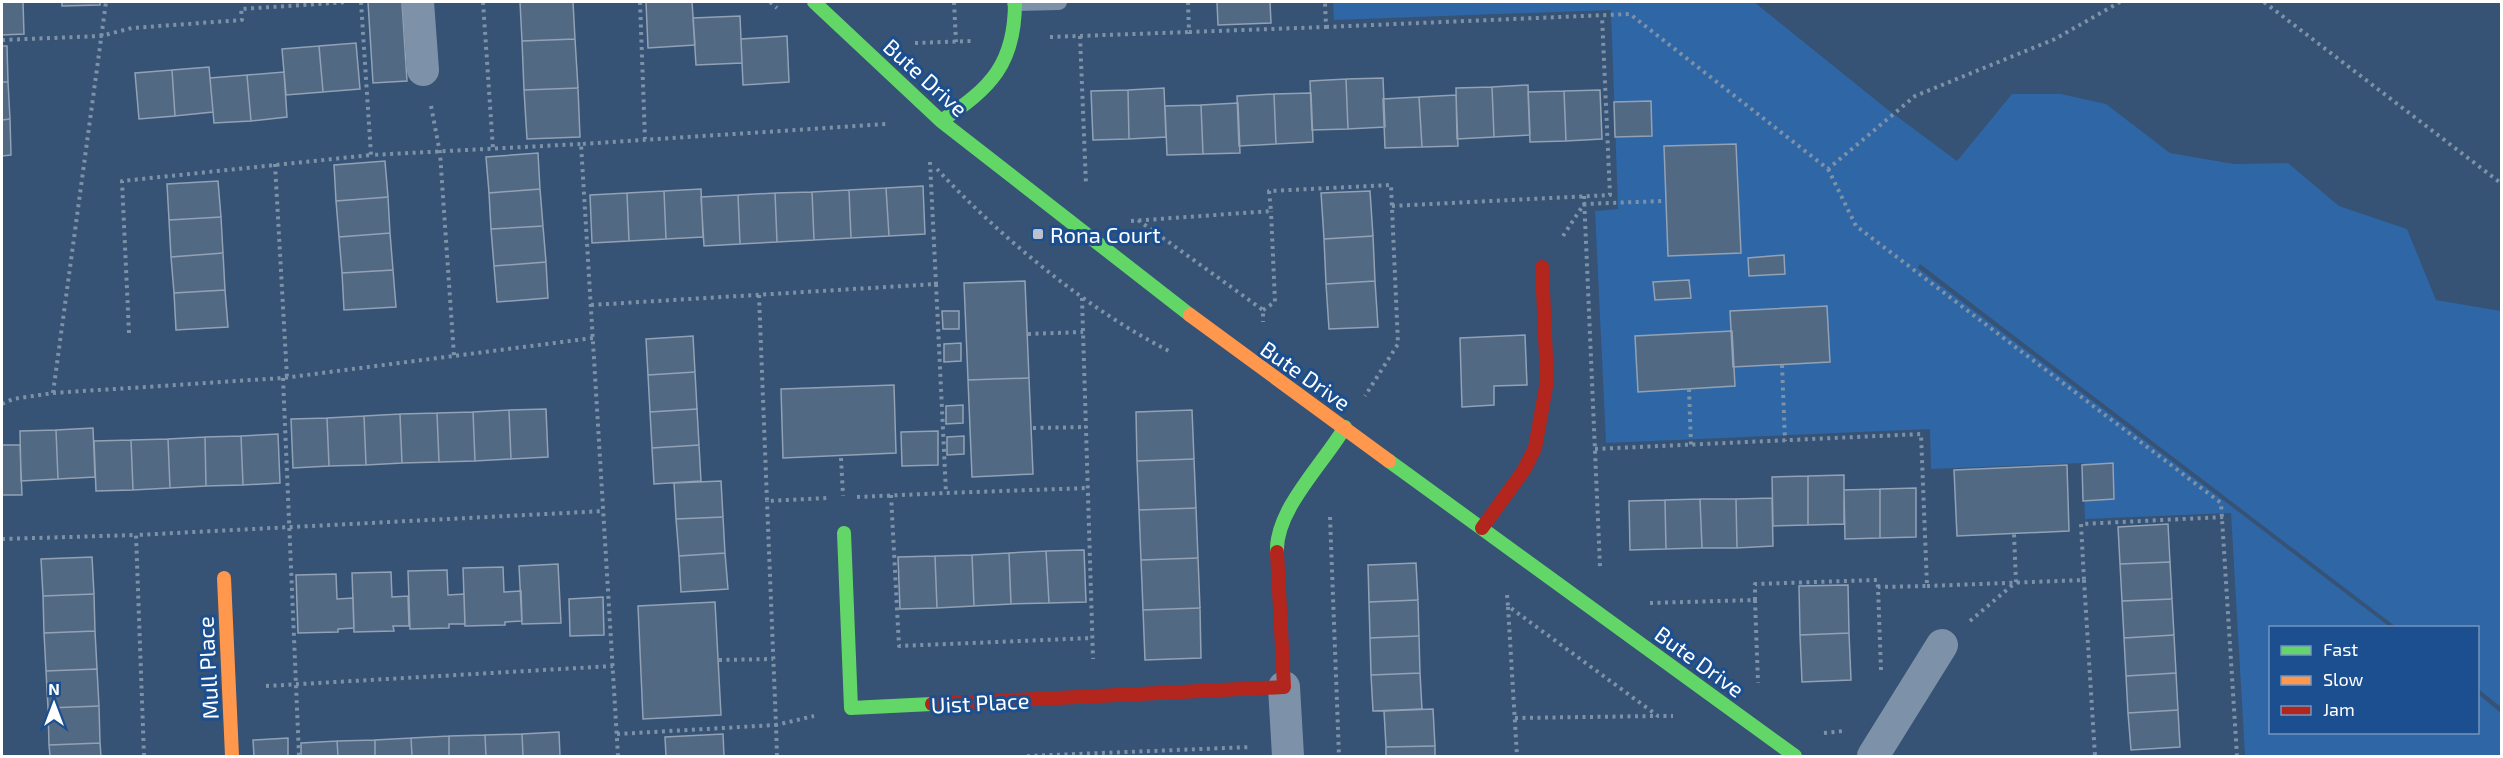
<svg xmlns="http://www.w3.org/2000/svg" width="2503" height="758" viewBox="0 0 2503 758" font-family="'Exo 2',sans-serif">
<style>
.green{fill:#2f66a5}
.building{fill:#526984;stroke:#92a2b6;stroke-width:1.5}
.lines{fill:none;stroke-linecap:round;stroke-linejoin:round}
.path{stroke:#7d92a8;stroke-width:4;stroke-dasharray:3 4.5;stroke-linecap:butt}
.lane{stroke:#7d92a8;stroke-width:16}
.street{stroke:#7d92a8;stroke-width:32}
.fast{stroke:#63d668;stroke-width:14}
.slow{stroke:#ff974d;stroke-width:14}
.jam{stroke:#b3261e;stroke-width:14}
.poi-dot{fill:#b9c2ce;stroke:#1b4f8f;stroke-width:2}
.labels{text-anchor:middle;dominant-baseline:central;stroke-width:6;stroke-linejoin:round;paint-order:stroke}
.street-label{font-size:22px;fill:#fff;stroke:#1b4f8f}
.poi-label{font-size:22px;fill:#fff;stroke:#1b4f8f;text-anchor:start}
</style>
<rect width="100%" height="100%" fill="#365274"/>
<!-- green -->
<path class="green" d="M1333 2H1754L1887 109 1957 161 2012 94H2061L2106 104 2170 153 2234 164 2288 163 2339 206 2407 229 2436 300 2501 311V707L2478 689V628L2396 627 1920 264 1918 268 2390 627 2270 628V732H2478V694L2501 713V756H2245L2231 513 2085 519 2083 463 1931 469 1930 429 1606 443 1595 211 1618 209 1611 10 1334 20Z"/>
<!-- building -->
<path class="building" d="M2 2H23L24 34 2 35Z
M62 2H100V5L62 6Z
M368 2H402L407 81 373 83Z
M520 2H573L575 39 522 41Z
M646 2H692L695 45 648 48Z
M1217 2H1270L1271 23 1218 25Z
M740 16 742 63 696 65 693 18Z
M787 36 789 82 743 85 741 39Z
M575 39 578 88 524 90 522 41Z
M356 43 360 89 323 92 319 46Z
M2 46H7L8 82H2Z
M319 46 323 92 286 95 282 49Z
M209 67 213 112 175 116 172 70Z
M172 70 175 116 139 119 135 73Z
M284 72 287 117 251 121 247 75Z
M247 75 251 121 214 123 210 78Z
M1383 78 1385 127 1348 129 1346 79Z
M1346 79 1348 129 1312 130 1310 81Z
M2 82H8L10 119 2 120Z
M1528 85 1530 135 1494 137 1492 87Z
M1492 87 1494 137 1457 139 1456 88Z
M578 88 580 137 527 139 524 90Z
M1164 88 1166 137 1129 139 1128 90Z
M1128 90 1129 139 1093 140 1091 91Z
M1600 90 1602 139 1566 141 1564 91Z
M1564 91 1566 141 1530 142 1528 92Z
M1311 93 1313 142 1276 144 1274 94Z
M1274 94 1276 144 1239 146 1237 96Z
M1456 95 1458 146 1422 147 1419 97Z
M1419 97 1422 147 1385 148 1383 99Z
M1651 101 1652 136 1615 137 1614 102Z
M1238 103 1240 153 1203 154 1201 105Z
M1201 105 1203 154 1167 155 1165 106Z
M10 119 11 155 2 156V120Z
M1736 144 1741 253 1668 256 1664 146Z
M538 153 540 189 489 193 486 157Z
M385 161 388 197 336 201 334 165Z
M218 181 221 217 169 220 167 184Z
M923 186 925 234 889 236 886 188Z
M886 188 889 236 851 238 849 190Z
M540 189 543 226 491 229 489 193Z
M701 189 703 237 666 239 664 191Z
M849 190 851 238 814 240 812 192Z
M664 191 666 239 629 241 627 193Z
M1370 191 1373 236 1324 239 1321 193Z
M812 192 814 240 777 242 775 193Z
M627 193 629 241 592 243 590 195Z
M775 193 777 242 740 244 738 195Z
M738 195 740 244 704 246 701 197Z
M388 197 390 233 339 237 336 201Z
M221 217 223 253 171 257 169 220Z
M543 226 546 262 494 266 491 229Z
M390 233 393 270 342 273 339 237Z
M1373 236 1375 281 1326 284 1324 239Z
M223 253 225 290 174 293 171 257Z
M1784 255 1785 274 1749 276 1748 258Z
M546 262 548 298 497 302 494 266Z
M393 270 396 307 344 310 342 273Z
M1689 280 1691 298 1655 300 1653 282Z
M1025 281 1029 378 968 380 964 283Z
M1375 281 1378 327 1329 329 1326 284Z
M225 290 228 327 176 330 174 293Z
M1827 306 1830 362 1733 367 1730 311Z
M942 311H959V329H943Z
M1732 331 1735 386 1638 392 1635 336Z
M1525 335 1527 385 1494 386V405L1462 407 1460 338Z
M693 336 695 372 648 375 646 339Z
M961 343V361L944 362V344Z
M695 372 697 409 650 412 648 375Z
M1029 378 1033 474 972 477 968 380Z
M894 385 896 453 783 458 781 389Z
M963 405V423L946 424V406Z
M546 409 548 457 511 459 509 410Z
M697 409 699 445 652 448 650 412Z
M509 410 511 459 475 461 473 412Z
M1192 410 1194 459 1137 461 1136 412Z
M473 412 475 461 439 462 437 413Z
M437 413 439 462 402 463 400 414Z
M400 414 402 463 366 465 364 416Z
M364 416 366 465 329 466 327 418Z
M327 418 329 466 293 468 291 419Z
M93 428 95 477 58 479 56 430Z
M56 430 58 479 21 481 20 431Z
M938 431V465L902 466 901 432Z
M278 434 280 483 243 485 241 436Z
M241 436 243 485 206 486 205 437Z
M964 436V454L947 455V437Z
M205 437 206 486 170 488 168 439Z
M168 439 170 488 133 490 131 440Z
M131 440 133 490 96 491 94 441Z
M2 445H20L22 495H2Z
M699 445 701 481 654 484 652 448Z
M1194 459 1196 508 1139 510 1137 461Z
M2113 463 2114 499 2083 501 2082 465Z
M2067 465 2069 531 1957 536 1954 470Z
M1844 475V524L1808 525V476Z
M1808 476V525L1773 526 1772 477Z
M721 481 723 517 676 519 674 483Z
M1916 488V537L1880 538V489Z
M1880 489V538L1845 539 1844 490Z
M1772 498 1773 546 1737 548 1736 499Z
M1700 499 1702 548 1666 549 1665 500Z
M1700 499H1736L1737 548H1702Z
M1665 500 1666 549 1630 550 1629 501Z
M1196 508 1198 558 1141 560 1139 510Z
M723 517 725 553 679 556 676 519Z
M2168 524 2170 562 2120 564 2118 527Z
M1084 550 1086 602 1049 603 1046 551Z
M1046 551 1049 603 1011 604 1009 553Z
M725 553 728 589 681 592 679 556Z
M1009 553 1011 604 974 606 972 555Z
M972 555 974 606 937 608 935 556Z
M935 556 937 608 900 609 898 557Z
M92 557 94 594 43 596 41 559Z
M1198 558 1200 608 1143 610 1141 560Z
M2170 562 2172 599 2122 601 2120 564Z
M1416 563 1418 600 1369 602 1368 565Z
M558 564 561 623 522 624 519 566Z
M503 567 504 592 521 591 522 621 505 622V625L465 626 463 568Z
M447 570 448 595 464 594 465 624H449V628L410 629 408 571Z
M391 572 392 597 408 596 409 626H393L394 631 354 632 352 573Z
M336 574 337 599 353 598 354 628 338 629V632L298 633 296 575Z
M1848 585 1849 633 1800 635 1799 586Z
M94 594 95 631 44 633 43 596Z
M603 597 604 635 570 636 569 599Z
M2172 599 2174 635 2124 638 2122 601Z
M1418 600 1419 636 1370 638 1369 602Z
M715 602 721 715 643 719 638 606Z
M1200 608 1201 658 1145 660 1143 610Z
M95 631 97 669 46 671 44 633Z
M1849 633 1851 680 1802 682 1800 635Z
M2174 635 2176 673 2126 676 2124 638Z
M1419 636 1420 673 1371 675 1370 638Z
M97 669 99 706 48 708 46 671Z
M1420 673 1422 709 1373 711 1371 675Z
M2176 673 2178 710 2128 713 2126 676Z
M99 706 100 743 49 745 48 708Z
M1433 709 1435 746 1386 747 1384 711Z
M2178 710 2180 747 2131 750 2128 713Z
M559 732 560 756H523L522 734Z
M522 734 523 756H486L485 735Z
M723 734 724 756H666L665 737Z
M485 735 486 756H449V736Z
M449 736V756H412L411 738Z
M288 738V756H254L253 740Z
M411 738 412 756H375V740Z
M375 740V756H338L337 741Z
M337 741 338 756H301V743Z
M100 743 101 756H50L49 745Z
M1435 746V756H1386V747Z"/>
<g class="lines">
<!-- path -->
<path class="path" d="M361 2 371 155 581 144
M483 2 493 149
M640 2 645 139
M770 2 777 8
M954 2 956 42
M1188 2 1189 32 1326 27 1325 2
M2264 2 2502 184
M1326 27 1630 14 1828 169 1915 96 2055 39 2120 2
M1080 36 1086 185
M1050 37 1189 32
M2 40 101 36 132 28 242 20 241 9 348 2
M915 43 971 41
M431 106 440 153 454 356
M275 164 287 378
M937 169C999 236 1089 311 1171 352
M1828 169 1856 226 2221 503 2237 756
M1584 196 1600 567
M1392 206 1610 195 1602 16
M1138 220 1263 310V322
M1131 221 1271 211 1269 191 1391 185 1398 344 1365 396
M1563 236 1584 204 1663 201
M936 284 946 493 1088 488
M759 295 767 501 828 498
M1082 298 1093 659
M591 305 936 284 930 162
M1263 310 1275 302 1271 211
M129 333 122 181 371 155
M1028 334 1083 332
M1782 365 1785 441
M283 378 299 756
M1689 389 1691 445
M53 393 283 378 593 338
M2 404 13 399 53 393 106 2
M1033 428 1086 427
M1595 449 1921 434 1927 586 1878 587 1881 670
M841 458 843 496
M891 495 899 646 1092 638
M857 497 946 493
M1330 517 1339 756
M2 539 136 535
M2084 580 2095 756
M1927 586 2084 580 2081 524 2224 517
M1507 595 1508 606 1658 716H1673
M1755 600 1758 683
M1650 603 1755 600V584L1877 580 1878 587
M1508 607 1517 756
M1970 621 2016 582 2014 534
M719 660 773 659
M266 686 613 666
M1515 718 1657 716
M1824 733 1843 731
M617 734 776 725 767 501
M144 756 136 535 604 511
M618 756 581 144 887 124
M777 756 776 725 814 716
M1027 756 1251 747"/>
<!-- lane -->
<path class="lane" d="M1015 3 1059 2"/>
<!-- street -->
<path class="street" d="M418 2 423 70
M1284 687 1288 756
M1873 756 1942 645"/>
<!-- fast -->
<path class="fast" d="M814 2 941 121 1190 315
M941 121C991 88 1015 64 1015 2
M1389 461 1795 756
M844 533 851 708 932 704
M1277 552C1275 510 1324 463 1345 427"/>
<!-- slow -->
<path class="slow" d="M1190 315 1389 461
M224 578 232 756"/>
<!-- jam -->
<path class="jam" d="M1482 528 1524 470 1535 448 1547 381 1542 267
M932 704 1284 687 1277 552"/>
</g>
<!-- markers -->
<rect class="poi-dot" x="1032" y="228" width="12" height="12" rx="3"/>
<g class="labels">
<!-- street labels -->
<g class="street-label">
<text transform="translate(926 77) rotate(42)">Bute Drive</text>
<text transform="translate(1306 375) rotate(35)">Bute Drive</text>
<text transform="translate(1700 661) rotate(36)">Bute Drive</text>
<text transform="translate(207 668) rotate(-93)">Mull Place</text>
<text transform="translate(980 702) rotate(-3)">Uist Place</text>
</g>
<!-- poi labels -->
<g class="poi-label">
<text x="1050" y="234">Rona Court</text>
</g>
</g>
<!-- border -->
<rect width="2503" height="758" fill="none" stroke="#ffffff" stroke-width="6"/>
<!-- legend -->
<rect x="2269" y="626" width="210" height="108" fill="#1b4f8f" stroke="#7695bc" stroke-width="1.5"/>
<rect x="2281" y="646" width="30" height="9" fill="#63d668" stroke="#7695bc" stroke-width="1.5"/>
<text x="2323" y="656" font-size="18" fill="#ffffff">Fast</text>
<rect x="2281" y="676" width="30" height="9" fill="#ff974d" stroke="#7695bc" stroke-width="1.5"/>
<text x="2323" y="686" font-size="18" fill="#ffffff">Slow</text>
<rect x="2281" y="706" width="30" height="9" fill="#b3261e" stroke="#7695bc" stroke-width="1.5"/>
<text x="2323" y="716" font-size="18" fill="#ffffff">Jam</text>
<!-- north arrow -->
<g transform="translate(54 704)" stroke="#1b4f8f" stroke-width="4.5" paint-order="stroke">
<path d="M0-4.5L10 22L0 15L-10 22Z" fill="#ffffff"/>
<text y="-9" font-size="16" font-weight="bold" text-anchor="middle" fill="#ffffff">N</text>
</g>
</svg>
